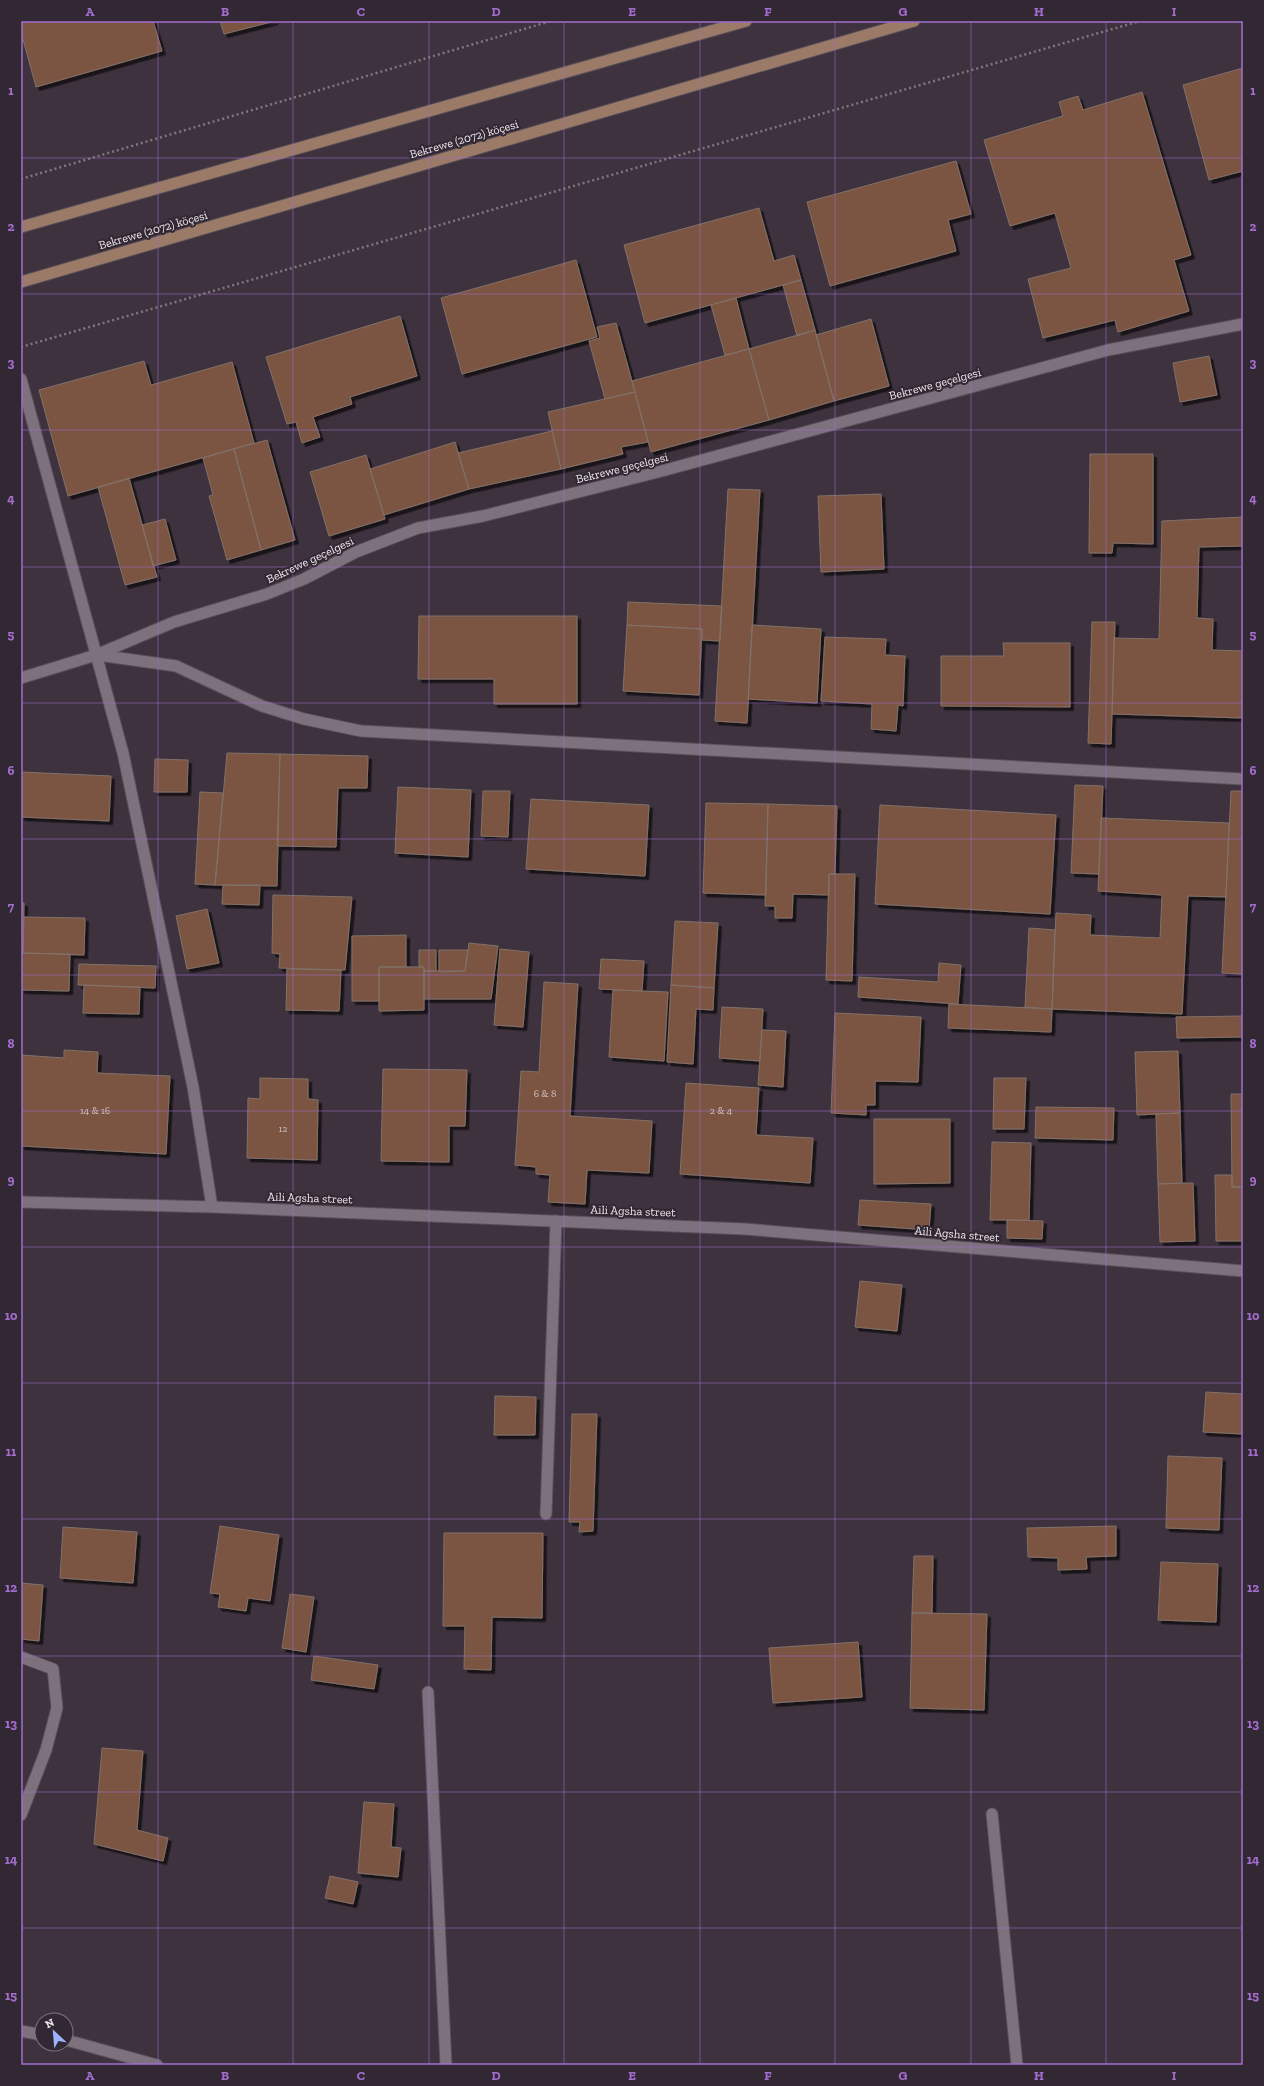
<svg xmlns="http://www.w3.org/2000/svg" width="1264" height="2086" viewBox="0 0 1264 2086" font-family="'Zilla Slab',serif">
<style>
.building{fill:#7b5442;stroke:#827169;filter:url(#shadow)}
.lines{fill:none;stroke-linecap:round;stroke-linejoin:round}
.service-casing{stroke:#584f59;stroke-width:13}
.minor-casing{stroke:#584f59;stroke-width:13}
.secondary-casing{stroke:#584f59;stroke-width:13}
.path{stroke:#807781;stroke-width:2.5;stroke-dasharray:2 3;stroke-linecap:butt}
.service{stroke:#7e717e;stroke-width:11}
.minor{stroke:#7e717e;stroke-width:11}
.secondary{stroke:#9b7b67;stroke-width:11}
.grid{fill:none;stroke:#a36dcf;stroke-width:1;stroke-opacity:0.55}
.labels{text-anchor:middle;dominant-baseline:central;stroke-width:4;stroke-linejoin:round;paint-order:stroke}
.number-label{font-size:10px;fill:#d0c2c3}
.street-label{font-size:12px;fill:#ede6ee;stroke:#322833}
.neatline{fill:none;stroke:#a36dcf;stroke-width:1.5}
.grid-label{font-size:13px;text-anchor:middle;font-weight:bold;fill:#a36dcf}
</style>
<defs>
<filter id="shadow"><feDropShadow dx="3.5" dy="3.5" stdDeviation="0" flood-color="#0009"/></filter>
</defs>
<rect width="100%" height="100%" fill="#3d323d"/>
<!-- building -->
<path class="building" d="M21 21H153L162 51 36 87 21 32Z
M220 21H275L224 34Z
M1243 68V171L1209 180 1183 85Z
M1142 92 1191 255 1174 260 1189 311 1118 332 1115 320 1043 338 1028 279 1071 268 1055 213 1010 226 984 140 1063 116 1059 102 1078 96 1083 110Z
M956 161 971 214 948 220 956 251 830 286 807 202Z
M759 208 774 261 794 255 801 280 645 323 624 245Z
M576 260 597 337 462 374 441 298Z
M801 280 815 330 797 336 783 285Z
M736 298 749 349 725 355 711 305Z
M400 316 417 376 350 397 352 404 313 417 320 437 302 443 296 422 287 424 266 357Z
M871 319 889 386 834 401 816 335Z
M616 323 635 392 605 399 589 341 600 338 597 327Z
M815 330 834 401 769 420 749 349Z
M749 349 769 420 651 452 632 381Z
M1209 356 1217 395 1180 402 1173 363Z
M144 361 151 385 232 362 254 443 68 496 39 390Z
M635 392 648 442 621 447 623 454 561 469 548 412Z
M552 431 561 469 469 489 458 453Z
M267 440 295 540 261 550 234 449Z
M455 442 469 489 384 515 370 469Z
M234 449 261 550 227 560 209 496 213 495 203 458Z
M1090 454H1153V544L1113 543 1112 553H1089Z
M366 455 385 519 329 536 310 472Z
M129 478 157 577 125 585 98 487Z
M728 489 760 490 747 723 715 721Z
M881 494 884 569 821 572 818 496Z
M1243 517V546L1199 547 1197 618 1213 619 1212 650 1243 651V718L1112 714 1114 638 1159 639 1162 521Z
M165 519 176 560 153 566 142 525Z
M628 602 722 606 720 641 702 640V629L627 625Z
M419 616H577V704H494V679H418Z
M1092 622H1115L1111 744 1088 743Z
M627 625 702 629 699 695 623 691Z
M752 625 821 629 817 703 748 699Z
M825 637 886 639 885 655 905 656 903 706 898 705 896 731 871 729 872 704 821 701Z
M1003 643H1070V707L941 706V656H1004Z
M227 753 280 754 277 886 215 885Z
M280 754 368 756 367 788H338L336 847 277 846Z
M155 759 188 760 187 792H154Z
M21 772 111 776 109 821 21 817Z
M1075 785 1103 786 1099 874 1071 873Z
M398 787 471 790 468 857 395 853Z
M483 791H510L508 837 481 836Z
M1231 791H1243V974L1222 973Z
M200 792 223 793 215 885 195 884Z
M531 799 649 805 645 876 526 869Z
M706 803 768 804 766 895 703 893Z
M768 804 837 806 835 874H829V895L793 894 792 918H775V906H765Z
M880 805 1056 815 1050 914 875 904Z
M1101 818 1229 823 1226 897 1188 896 1182 1014 1052 1009 1056 913 1091 915 1090 935 1160 938 1162 895 1098 891Z
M829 874H855L852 981 826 980Z
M223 885H260L259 905 222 904Z
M273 895 352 897 345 970 279 968 280 954 272 953Z
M21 903H24L23 953H21Z
M207 909 219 963 187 969 176 916Z
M24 917 85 918 84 955 23 953Z
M675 921 718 923 714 988 671 985Z
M1029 928 1055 930 1052 1009 1025 1007Z
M406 935V967H379V1001H352V936Z
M469 943 498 946 491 999H424V971H465Z
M500 949 529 952 523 1027 494 1025Z
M419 950H436V971H424V967H419Z
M439 950H468L465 971 439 972Z
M21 953 70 954 69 991 21 990Z
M601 959 644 961 642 991 599 989Z
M939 963 961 965 958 1004 858 997 859 977 938 982Z
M79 964 156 966 155 988 78 985Z
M379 967H424V1010L379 1011Z
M287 969 341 970 339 1011 286 1010Z
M544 982 578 984 570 1116 652 1121 649 1173 587 1170 585 1204 548 1202 550 1175 536 1174V1167L515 1165 521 1071 539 1072Z
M84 985 140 987 139 1014 83 1013Z
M671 985 714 988 713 1010 696 1009 693 1064 667 1062Z
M613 990 668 992 664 1061 609 1057Z
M949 1004 1052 1009 1051 1032 948 1028Z
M722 1007 763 1009 760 1061 719 1058Z
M835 1013 921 1017 918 1082 875 1081V1105H866V1115L831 1113Z
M1243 1016V1037L1177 1038 1176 1017Z
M762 1030 786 1031 783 1087 758 1085Z
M64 1050 98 1052 97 1073 170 1076 166 1154 21 1146V1055L64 1058Z
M1178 1051 1180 1113 1137 1115 1135 1052Z
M383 1069 467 1070 465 1126H449V1162L381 1161Z
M260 1078 308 1079V1099L318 1100 317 1160 247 1158 248 1098 260 1099Z
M994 1078H1026L1024 1129H993Z
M686 1083 759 1088 756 1135 813 1138 810 1183 680 1174Z
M1231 1094H1243V1187H1232Z
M1036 1107 1114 1108 1113 1140 1035 1138Z
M1180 1113 1182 1183 1158 1184 1156 1114Z
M874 1119H950V1183L874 1184Z
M992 1142 1031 1143 1029 1220H990Z
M1215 1175H1232V1187H1243V1241H1216Z
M1193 1183 1195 1241 1160 1242 1158 1184Z
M860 1200 931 1204 929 1230 858 1225Z
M1007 1220 1043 1221 1042 1239 1007 1238Z
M860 1281 902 1285 897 1331 855 1327Z
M1206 1392 1243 1394V1434L1203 1432Z
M495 1396 536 1397 535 1435H494Z
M572 1414H597L593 1531 579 1532 580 1522H569Z
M1168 1456 1222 1458 1219 1530 1166 1528Z
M220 1526 279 1535 270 1601 248 1598 246 1611 218 1607 220 1594 210 1593Z
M1116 1526V1556L1086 1557 1087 1569 1058 1570V1558L1028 1557 1027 1528Z
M63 1527 137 1532 133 1583 60 1578Z
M444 1533H543L542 1618 492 1617 491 1670 464 1669 465 1626H443Z
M914 1556H933L932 1613H912Z
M1161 1562 1218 1564 1216 1622 1158 1620Z
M21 1583 43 1585 39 1641 21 1639Z
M290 1594 314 1597 306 1652 282 1648Z
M912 1613 987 1614 984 1710 910 1708Z
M858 1642 862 1697 773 1703 769 1648Z
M314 1656 378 1665 374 1689 311 1680Z
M102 1748 143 1751 137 1830 168 1838 163 1861 94 1844Z
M364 1802 394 1804 391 1847 401 1848 398 1877 358 1873Z
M330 1876 358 1882 353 1904 325 1898Z"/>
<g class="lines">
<defs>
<path id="service" d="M546 1514 556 1221
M21 1657 53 1669 57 1708 46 1750 21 1815
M428 1692 446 2065
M992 1814 1017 2065"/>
<path id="minor" d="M21 379 123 753 193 1087 212 1207
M98 655 176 666 262 706 304 719 361 731 1243 779
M21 678 96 655 174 622 267 594 304 579 356 552 418 528 483 516 658 472 1108 350 1243 324
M21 1202 212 1207 745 1229 1243 1271
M21 2031 42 2035
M66 2040 157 2065"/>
<path id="secondary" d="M21 227 746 21
M21 282 914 21"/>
</defs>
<!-- service casing -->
<use href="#service" class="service-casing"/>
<!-- minor casing -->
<use href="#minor" class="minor-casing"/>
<!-- secondary casing -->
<use href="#secondary" class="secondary-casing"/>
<!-- path -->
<path class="path" d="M21 179 551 21
M21 347 1140 21"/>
<!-- service -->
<use href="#service" class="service"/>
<!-- minor -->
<use href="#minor" class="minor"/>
<!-- secondary -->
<use href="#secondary" class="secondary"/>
</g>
<!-- grid -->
<path class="grid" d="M158 21V2065M293 21V2065M429 21V2065M564 21V2065M700 21V2065M835 21V2065M971 21V2065M1106 21V2065M21 158H1243M21 294H1243M21 430H1243M21 567H1243M21 703H1243M21 839H1243M21 975H1243M21 1111H1243M21 1247H1243M21 1383H1243M21 1519H1243M21 1656H1243M21 1792H1243M21 1928H1243"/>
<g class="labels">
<!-- number labels -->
<g class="number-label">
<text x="545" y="1094">6 &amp; 8</text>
<text x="95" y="1111">14 &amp; 16</text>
<text x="721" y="1111">2 &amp; 4</text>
<text x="283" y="1129">12</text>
</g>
<!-- street labels -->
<g class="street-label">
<text transform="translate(464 139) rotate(-16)">Bekrewe (2072) köçesi</text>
<text transform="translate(153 230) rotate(-16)">Bekrewe (2072) köçesi</text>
<text transform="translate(935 384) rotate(-15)">Bekrewe geçelgesi</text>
<text transform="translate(622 468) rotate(-14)">Bekrewe geçelgesi</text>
<text transform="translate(310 560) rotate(-25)">Bekrewe geçelgesi</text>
<text transform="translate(310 1198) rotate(2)">Aili Agsha street</text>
<text transform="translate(633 1211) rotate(2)">Aili Agsha street</text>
<text transform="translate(957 1234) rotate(5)">Aili Agsha street</text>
</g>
</g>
<!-- border -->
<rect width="1264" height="2086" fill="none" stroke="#322833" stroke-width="44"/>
<!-- north arrow -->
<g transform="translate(54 2032) rotate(334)"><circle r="19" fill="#322833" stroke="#7d747e"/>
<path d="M0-3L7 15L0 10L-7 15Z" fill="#9cb4fd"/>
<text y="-6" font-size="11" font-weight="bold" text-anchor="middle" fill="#ede6ee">N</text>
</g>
<rect x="22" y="22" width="1220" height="2042" class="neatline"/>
<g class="grid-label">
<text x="90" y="16">A</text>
<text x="225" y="16">B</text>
<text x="361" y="16">C</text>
<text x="496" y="16">D</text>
<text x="632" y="16">E</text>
<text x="768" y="16">F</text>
<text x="903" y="16">G</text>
<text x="1039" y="16">H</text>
<text x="1174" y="16">I</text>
<text x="11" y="95">1</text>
<text x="1253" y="95">1</text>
<text x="11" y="231">2</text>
<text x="1253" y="231">2</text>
<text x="11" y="367">3</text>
<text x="1253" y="367">3</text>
<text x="11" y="503">4</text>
<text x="1253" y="503">4</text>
<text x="11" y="639">5</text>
<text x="1253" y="639">5</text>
<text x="11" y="775">6</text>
<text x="1253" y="775">6</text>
<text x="11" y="911">7</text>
<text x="1253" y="911">7</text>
<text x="11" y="1048">8</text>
<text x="1253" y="1048">8</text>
<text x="11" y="1184">9</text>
<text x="1253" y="1184">9</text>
<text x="11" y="1320">10</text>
<text x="1253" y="1320">10</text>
<text x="11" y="1456">11</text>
<text x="1253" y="1456">11</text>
<text x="11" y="1592">12</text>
<text x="1253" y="1592">12</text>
<text x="11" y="1728">13</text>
<text x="1253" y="1728">13</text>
<text x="11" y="1864">14</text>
<text x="1253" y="1864">14</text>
<text x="11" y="2000">15</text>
<text x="1253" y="2000">15</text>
<text x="90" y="2080">A</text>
<text x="225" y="2080">B</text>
<text x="361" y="2080">C</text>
<text x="496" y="2080">D</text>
<text x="632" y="2080">E</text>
<text x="768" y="2080">F</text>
<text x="903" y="2080">G</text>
<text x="1039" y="2080">H</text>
<text x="1174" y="2080">I</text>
</g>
</svg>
